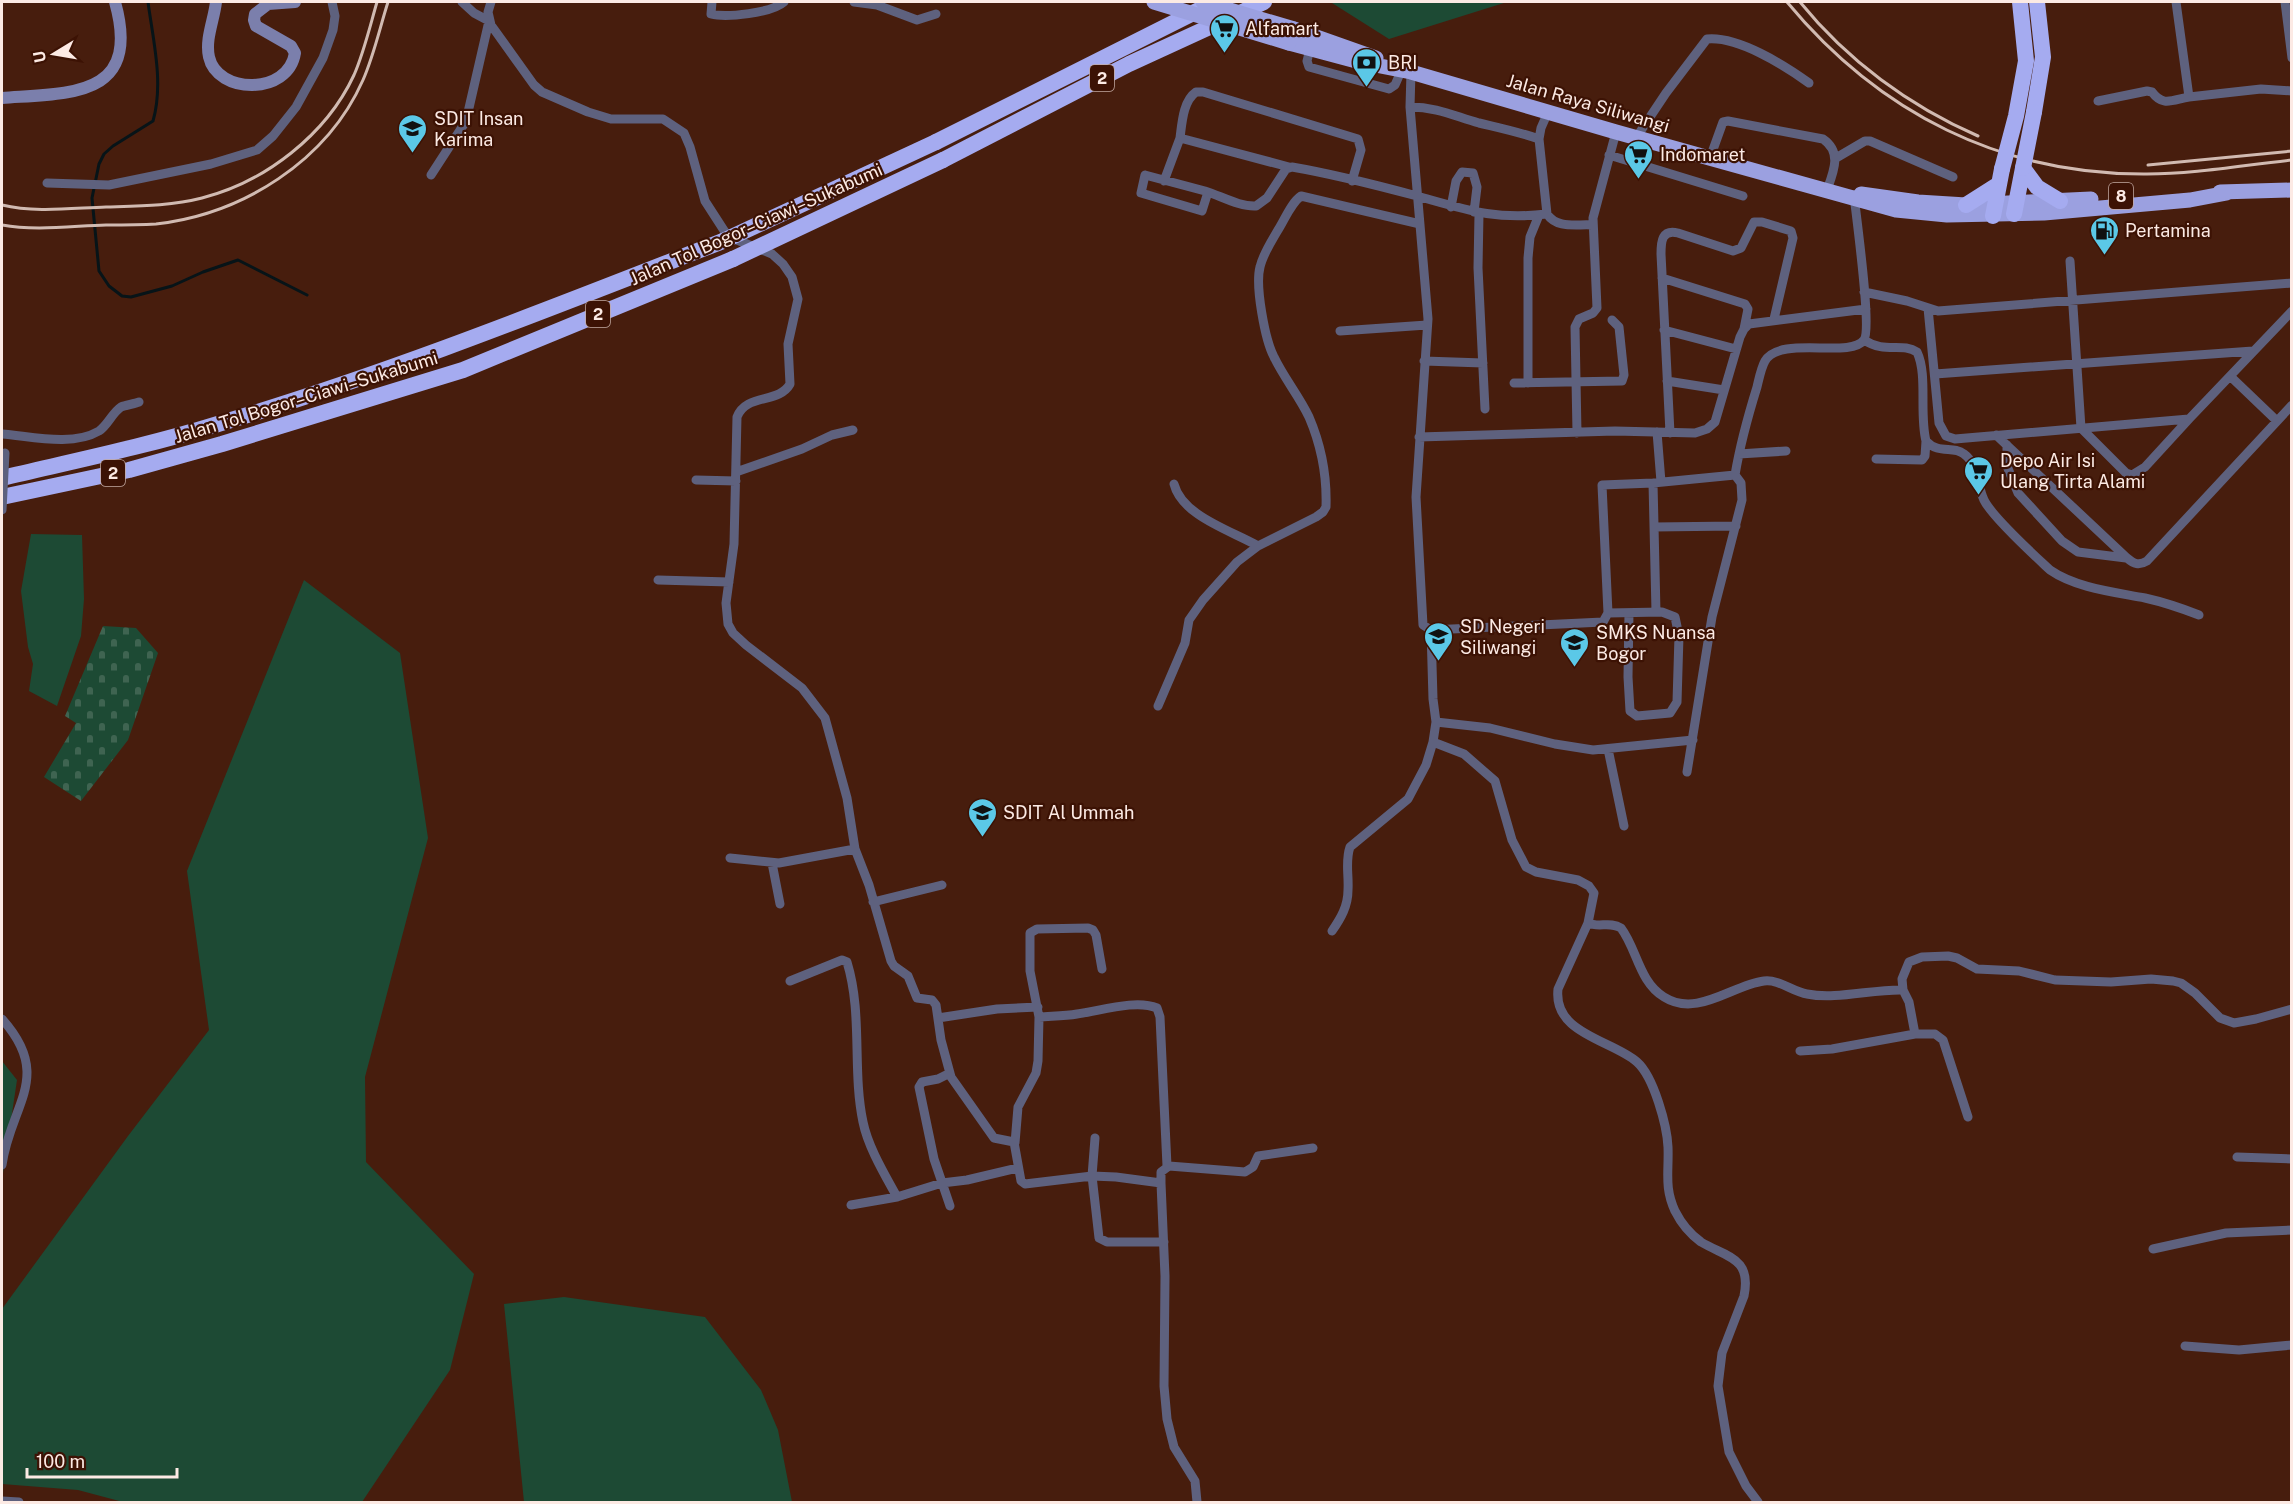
<svg xmlns="http://www.w3.org/2000/svg" width="2293" height="1504" viewBox="0 0 2293 1504" font-family="'Public Sans',sans-serif">
<style>
.green{fill:#1d4a34}
.cemetery{fill:url(#cemetery-stones)}
.lines{fill:none;stroke-linecap:round;stroke-linejoin:round}
.stream{stroke:#071418;stroke-width:3}
.minor{stroke:#5e617e;stroke-width:9}
.secondary{stroke:#7b7fac;stroke-width:12}
.trunk{stroke:#9ba0e0;stroke-width:15}
.motorway{stroke:#a5abf0;stroke-width:16}
.rail{stroke:#d1bab1;stroke-width:3}
.minor-bridge{stroke:#5e617e;stroke-width:9}
.trunk-bridge{stroke:#9ba0e0;stroke-width:15}
.motorway-bridge{stroke:#a5abf0;stroke-width:16}
.labels{text-anchor:middle;dominant-baseline:central;stroke-width:4.5;stroke-linejoin:round;paint-order:stroke}
.shield{fill:#3c1204;stroke:#c2a9a1;stroke-width:1.5}
.shield-label{font-size:16px;font-weight:bold;fill:#fceae4}
.poi-label{font-size:18px;fill:#fceae4;stroke:#3c1204;text-anchor:start}
.street-label{font-size:18px;fill:#fceae4;stroke:#3c1204}
</style>
<defs>
<pattern id="cemetery-stones" width="16" height="16" patternUnits="userSpaceOnUse" patternTransform="scale(1.5)"><rect width="16" height="16" fill="#1d4a34"/><path d="M2 7V4a2 2 0 0 1 4 0v3zM10 15v-3a2 2 0 0 1 4 0v3z" fill="#3f6451"/></pattern>
</defs>
<rect width="100%" height="100%" fill="#471d0d"/>
<!-- green -->
<path class="green" d="M1336 2H1507L1389 39 1332 3Z
M31 534 82 535 84 599 81 636 57 706 29 691 33 664 28 647 21 591Z
M304 580 400 653 428 838 365 1077 366 1162 474 1274 450 1370 362 1502H123L78 1490 2 1484V1309L128 1136 209 1030 187 871Z
M2 1061 17 1080 2 1180Z
M564 1297 705 1317 761 1390 778 1430 792 1502H524L504 1304Z"/>
<!-- cemetery -->
<path class="cemetery" d="M103 626 136 628 158 653 128 740 81 801 44 777 76 723 65 716Z"/>
<g class="lines">
<!-- stream -->
<path class="stream" d="M148 2C153 40 164 83 153 121L113 146 104 154 99 164 92 198 99 271 109 286 122 296 131 297 172 286 203 272 238 260 307 295"/>
<!-- minor -->
<path class="minor" d="M491 2 488 12 491 25 534 85 542 92 588 112 611 119H663L684 133 690 147 705 201 725 232 732 238 772 254 783 264 792 277 798 299 788 344 790 384C779 404 746 393 737 417L734 544 726 603 728 624 733 633 746 645 802 688 825 718 847 798 855 849 869 885 891 961 894 966 908 976 917 998 932 1000 936 1005 941 1040 951 1077 994 1138 1014 1142 1021 1181 1025 1184 1092 1176 1116 1177 1161 1183 1165 1276 1164 1386 1167 1419 1174 1447 1195 1481 1197 1502
M712 2 711 14C726 18 772 13 784 2
M854 2 877 5 917 20 936 14
M2176 2 2189 97 2261 89 2292 91
M2285 2 2292 58
M1310 49 1307 61 1309 67 1389 89 1395 85 1402 69
M1411 72 1410 107 1428 319 1416 497 1423 625 1431 630 1603 622 1608 613 1602 485 1653 483 1735 475C1740 445 1748 416 1757 387 1759 379 1761 368 1765 361 1780 335 1850 359 1864 340 1872 329 1856 215 1854 195
M2098 101 2147 91 2152 92C2163 107 2172 100 2189 97
M1410 107C1437 107 1454 116 1479 123 1500 128 1519 132 1539 139
M1548 112 1541 128 1539 139 1547 214C1557 229 1576 224 1592 225
M1636 138 1666 93 1707 39C1738 36 1784 65 1809 83
M1609 155 1743 196
M1710 158 1723 122 1728 121 1823 139C1842 152 1834 171 1827 190
M1836 158 1865 141H1870L1953 177
M1289 167 1180 138C1182 123 1183 101 1196 92H1203L1358 139 1361 150 1352 181
M431 175 466 121 489 21 474 13 462 2
M1164 181 1180 138
M47 183 109 185 211 164 257 150 273 136 296 107 323 58 333 30 335 16 332 2
M1208 192 1202 211 1141 193 1145 175 1205 191C1221 196 1240 207 1256 206L1267 198 1286 169 1292 167C1333 174 1376 185 1417 196 1467 210 1494 220 1547 214
M1451 207 1456 181 1462 172 1473 173 1477 187 1474 212
M1479 214 1478 268 1485 409
M2070 261 2081 428 2126 473 2132 475 2145 467 2189 419
M1662 278 1745 304 1748 309 1744 329
M1864 292 1907 301 1938 311 2292 283
M1928 308 1939 423 1946 436 1955 439 2189 419 2292 311
M1664 330 1736 349
M1340 331 1427 325
M1864 340C1885 354 1902 342 1917 352 1928 375 1919 414 1926 441 1939 455 1953 445 1964 454 1978 464 1977 485 1984 500 1992 517 2034 555 2050 570 2076 588 2114 592 2145 598 2163 602 2181 608 2199 615
M1424 361 1483 363
M1935 374 2253 351
M2230 376 2277 421
M1667 381 1724 390
M1514 383 1622 381 1624 375 1619 327 1612 320
M1528 383V258L1530 237 1539 215
M1657 432 1661 482
M1577 433 1575 327 1579 319 1593 313 1597 308 1593 218 1616 132
M1670 433 1661 254C1661 241 1662 229 1678 233L1733 251 1741 248 1754 222H1762L1791 231 1793 238 1774 319
M2 434C30 436 72 447 99 431 108 425 112 413 121 407 126 405 134 404 139 402
M1996 435 2127 558C2134 564 2139 566 2147 561L2292 405
M1419 437 1615 431 1695 433 1707 429 1715 422 1740 337 1744 329 1749 324 1866 309
M2007 445V466L2018 493 2062 541 2078 552 2126 558
M1739 454 1786 451
M1876 459 1922 460 1925 456 1926 441
M736 472 802 449 832 435 853 430
M696 480 736 481
M1653 483 1656 612
M1174 484C1182 516 1232 531 1258 546
M1654 527 1736 526
M658 580 729 582
M1608 613 1662 612 1675 617 1679 636 1677 702 1670 713 1637 716 1630 711 1628 677 1629 613
M1431 630 1433 699 1436 722 1433 742 1464 754 1495 781 1512 840 1526 867 1536 872 1578 880 1589 886 1594 893 1588 923 1558 989C1553 1034 1612 1040 1637 1062 1654 1077 1667 1126 1668 1147 1669 1172 1664 1187 1675 1211 1681 1223 1690 1234 1701 1242 1726 1257 1752 1257 1744 1296L1722 1353 1718 1386 1729 1452 1746 1486 1758 1502
M1158 706 1185 643 1189 620 1203 600 1237 562 1258 546 1316 517 1323 512 1326 507C1327 477 1321 445 1309 417 1299 396 1284 378 1274 357 1265 340 1255 286 1260 267 1263 254 1271 242 1278 230 1285 219 1291 203 1301 196L1420 224
M1436 722 1490 728 1555 744 1593 750 1693 740
M1608 749 1624 826
M1687 772 1712 617 1742 500 1741 483 1735 475
M730 858 779 863 855 849
M772 863 780 904
M873 902 942 885
M1588 923C1599 928 1610 921 1621 928 1637 949 1639 982 1664 997 1697 1018 1732 985 1764 981 1779 979 1793 992 1807 994 1836 1000 1873 989 1903 990L1902 979 1909 962 1922 957 1948 956 1957 958 1977 969 2019 971 2055 980 2111 982 2151 979 2173 981 2181 983 2195 993 2220 1018 2234 1023 2256 1019 2292 1009
M1332 931C1341 918 1348 906 1348 890 1349 875 1345 861 1350 847L1408 799 1426 765 1433 742
M790 981 842 960 847 962C863 1014 852 1070 863 1122 868 1147 885 1175 897 1197
M1903 990 1909 1002 1915 1034H1935L1943 1040 1968 1117
M1039 1017C1052 1016 1065 1016 1077 1014 1100 1011 1136 999 1157 1008L1160 1017 1167 1166
M938 1018 997 1009 1038 1007
M2 1019C54 1077 10 1105 2 1165
M1800 1051 1832 1049 1915 1034
M950 1073 938 1079 922 1082 919 1087 934 1159 950 1206
M1095 1138 1092 1176 1099 1238 1107 1242H1164
M1015 1143 1018 1107 1036 1073 1038 1061 1039 1017 1030 971V933L1037 929 1088 928 1093 930 1096 935 1102 969
M2237 1157 2292 1159
M1161 1183V1172L1169 1166 1245 1172 1253 1167 1258 1156 1313 1148
M851 1205 897 1197 942 1183 967 1180 1018 1168
M2153 1249 2226 1233 2292 1230
M2185 1346 2239 1350 2292 1345
M2 1501 19 1502"/>
<!-- secondary -->
<path class="secondary" d="M216 2C214 20 205 39 209 57 217 94 288 96 295 53L291 46 256 26 254 20 255 14 268 4 295 2
M2 98C70 93 142 98 115 2"/>
<!-- trunk -->
<path class="trunk" d="M1294 29 1376 58
M1289 43 1360 62 1411 72 1616 132 1896 210 1947 215 2044 213 2190 200 2227 193
M2220 192 2292 190
M1861 194 1918 202 1966 205 2091 199"/>
<!-- motorway -->
<path class="motorway" d="M2034 112 2043 57 2037 2
M936 142 1203 8
M943 160 1129 64 1264 2
M2023 168 2037 187 2060 201
M1966 205 1999 184
M2014 214 2023 168
M1993 216 2002 169
M2 478C74 461 147 446 218 424 390 373 556 306 723 241
M2 497 129 470 222 444 463 370 733 259"/>
<!-- rail -->
<path class="rail" d="M1787 2C1879 113 2001 175 2147 174 2195 174 2244 165 2292 160
M1800 2C1847 60 1909 106 1978 136
M2148 165 2292 151
M2 205C35 213 73 208 106 207 138 206 171 206 202 198 265 182 326 135 354 75 364 52 370 26 377 2
M2 225C35 231 72 226 106 225 122 225 139 225 156 224 243 214 327 161 363 80 374 55 380 27 388 2"/>
<!-- minor-bridge -->
<path class="minor-bridge" d="M2 510 5 453"/>
<!-- trunk-bridge -->
<path class="trunk-bridge" d="M1154 2 1289 43
M1203 2 1294 29"/>
<!-- motorway-bridge -->
<path class="motorway-bridge" d="M2023 168 2034 112
M2002 169 2016 116 2026 61 2020 2
M723 241 936 142
M733 259 943 160"/>
</g>
<!-- icons -->
<defs>
<symbol id="supermarket-pin" viewBox="-11 -11 22 30"><path d="M0 17L-7.5 6A9.5 9.5 0 1 1 7.5 6Z" fill="#5bc8e7" stroke="#3c1204"/><path d="M-6-5.5h2.5l.6 2H6L4.5 2H-2.5L-4.4-4H-6ZM-1.5 3.2a1.3 1.3 0 1 0 .1 0ZM3 3.2a1.3 1.3 0 1 0 .1 0Z" fill="#111"/></symbol>
<symbol id="bank-pin" viewBox="-11 -11 22 30"><path d="M0 17L-7.5 6A9.5 9.5 0 1 1 7.5 6Z" fill="#5bc8e7" stroke="#3c1204"/><path d="M-6-4H6V4H-6ZM0-2.3a2.3 2.3 0 1 0 0 4.6a2.3 2.3 0 1 0 0-4.6Z" fill="#111"/></symbol>
<symbol id="school-pin" viewBox="-11 -11 22 30"><path d="M0 17L-7.5 6A9.5 9.5 0 1 1 7.5 6Z" fill="#5bc8e7" stroke="#3c1204"/><path d="M0-5L7-2L0 1L-7-2ZM-4 1L0 2.5L4 1V4Q0 6-4 4Z" fill="#111"/></symbol>
<symbol id="fuel-pin" viewBox="-11 -11 22 30"><path d="M0 17L-7.5 6A9.5 9.5 0 1 1 7.5 6Z" fill="#5bc8e7" stroke="#3c1204"/><path d="M-5.5-6h7V0h2V4h1.3V-2.5L3-4.5l.8-.8L6-3V5H2.5V1h-1V6h-7ZM-4.2-4.7v3.2H.2V-4.7Z" fill="#111"/></symbol>
</defs>
<g fill-rule="evenodd">
<use href="#supermarket-pin" x="1208" y="12" width="33" height="45"/>
<use href="#bank-pin" x="1350" y="46" width="33" height="45"/>
<use href="#school-pin" x="396" y="112" width="33" height="45"/>
<use href="#supermarket-pin" x="1622" y="138" width="33" height="45"/>
<use href="#fuel-pin" x="2088" y="214" width="33" height="45"/>
<use href="#supermarket-pin" x="1962" y="454" width="33" height="45"/>
<use href="#school-pin" x="1422" y="620" width="33" height="45"/>
<use href="#school-pin" x="1558" y="626" width="33" height="45"/>
<use href="#school-pin" x="966" y="796" width="33" height="45"/>
</g>
<g class="labels">
<!-- shield labels -->
<g class="shield">
<rect x="1090" y="65" width="24" height="26" rx="4.5"/>
<rect x="2109" y="183" width="24" height="26" rx="4.5"/>
<rect x="586" y="301" width="24" height="26" rx="4.5"/>
<rect x="101" y="460" width="24" height="26" rx="4.5"/>
</g>
<g class="shield-label">
<text x="1102" y="78">2</text>
<text x="2121" y="196">8</text>
<text x="598" y="314">2</text>
<text x="113" y="473">2</text>
</g>
<!-- poi labels -->
<g class="poi-label">
<text x="1245" y="28">Alfamart</text>
<text x="1388" y="62">BRI</text>
<text x="434" y="118">SDIT Insan<tspan x="434" dy="21">Karima</tspan></text>
<text x="1660" y="154">Indomaret</text>
<text x="2125" y="230">Pertamina</text>
<text x="2000" y="460">Depo Air Isi<tspan x="2000" dy="21">Ulang Tirta Alami</tspan></text>
<text x="1460" y="626">SD Negeri<tspan x="1460" dy="21">Siliwangi</tspan></text>
<text x="1596" y="632">SMKS Nuansa<tspan x="1596" dy="21">Bogor</tspan></text>
<text x="1003" y="812">SDIT Al Ummah</text>
</g>
<!-- street labels -->
<g class="street-label">
<text transform="translate(1588 103) rotate(16)">Jalan Raya Siliwangi</text>
<text transform="translate(756 224) rotate(-24)">Jalan Tol Bogor–Ciawi–Sukabumi</text>
<text transform="translate(306 397) rotate(-17)">Jalan Tol Bogor–Ciawi–Sukabumi</text>
</g>
</g>
<!-- border -->
<rect width="2293" height="1504" fill="none" stroke="#fceae4" stroke-width="6"/>
<!-- north arrow -->
<g transform="translate(54 54) rotate(259)" stroke="#3c1204" stroke-width="4.5" paint-order="stroke">
<path d="M0-4.5L10 22L0 15L-10 22Z" fill="#fceae4"/>
<text y="-9" font-size="16" font-weight="bold" text-anchor="middle" fill="#fceae4">U</text>
</g>
<!-- scale -->
<path d="M27 1468v9h150v-9" fill="none" stroke="#fceae4" stroke-width="3"/>
<text x="36" y="1468" font-size="18" fill="#fceae4" stroke="#3c1204" stroke-width="4.5" paint-order="stroke">100 m</text>
</svg>
